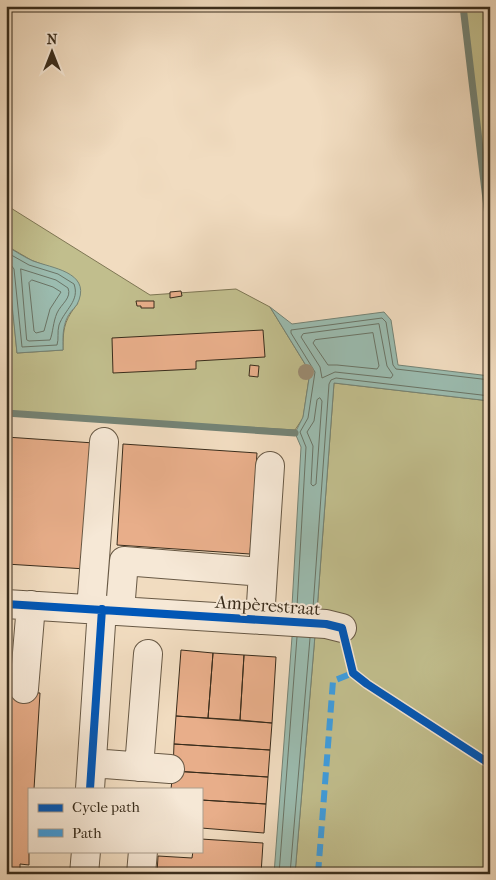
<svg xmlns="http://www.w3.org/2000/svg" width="496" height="880" viewBox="0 0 496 880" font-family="'IM FELL French Canon',serif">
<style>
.green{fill:#c1be8d;stroke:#7e7654;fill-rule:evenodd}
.water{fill:#9bbcb0;stroke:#748375}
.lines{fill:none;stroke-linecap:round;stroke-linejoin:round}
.shore{stroke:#6a7466;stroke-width:1}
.stream{stroke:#748375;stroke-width:7}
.building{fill:#e8ae8a;stroke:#3a2d1c}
.minor-casing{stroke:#685945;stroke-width:30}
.minor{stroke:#f6e8d6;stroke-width:28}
.quiet{stroke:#3e9ddf;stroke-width:6;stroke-dasharray:12 6;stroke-linecap:butt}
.cycleway-casing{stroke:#f6e8d6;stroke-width:11}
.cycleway{stroke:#0057b8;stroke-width:8}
.tree{fill:#9b8c72}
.labels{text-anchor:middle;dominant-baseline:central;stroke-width:4;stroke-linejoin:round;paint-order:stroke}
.street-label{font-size:18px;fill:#3a2d1c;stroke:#f6e8d6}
</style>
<rect width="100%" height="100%" fill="#f1dcc0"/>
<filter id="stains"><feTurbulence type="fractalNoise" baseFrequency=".004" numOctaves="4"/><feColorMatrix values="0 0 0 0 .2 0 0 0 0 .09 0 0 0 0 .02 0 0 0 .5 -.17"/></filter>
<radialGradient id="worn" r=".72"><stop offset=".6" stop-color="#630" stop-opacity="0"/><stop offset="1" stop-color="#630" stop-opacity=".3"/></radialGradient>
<!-- green -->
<path class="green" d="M462 6H490V237Z
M6 205 150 295 236 289 270 307 310 372 303 418 295 430 6 413ZM7 246 31 260 44 265 78 303C64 321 63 328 63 350L17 353Z
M334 383 490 401V874H295L317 611Z"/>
<!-- water -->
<path class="water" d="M6 246C15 251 24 257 33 261 52 268 89 272 79 300 77 307 71 310 68 316 62 327 63 339 63 350L17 353Z
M270 307 292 324 384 312 391 320 398 365 490 376V401L334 383 317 611 295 874H274L292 637V606L301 447 295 433 303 417 310 372Z"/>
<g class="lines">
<!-- shore -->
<path class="shore" d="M6 252 29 265 58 274 74 284C80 301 65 309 59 325 57 332 59 339 57 345L22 347 14 269 11 265 6 264
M21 269 56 280 68 288C72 298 61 304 57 313 53 322 53 333 50 340L29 341 27 340Z
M32 280 53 287 61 292 50 309 44 331 36 333 34 331 29 283Z
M379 324 387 366 393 375 391 378 335 372 322 378 320 367 301 337 303 334Z
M373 333 379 366 377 369 337 365H328L313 343 315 340Z
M320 398 322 401 316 484 313 486 311 484 313 446 307 432 314 421 317 400Z
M297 607 306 447 300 432 308 418 315 372 291 333V330L382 318 386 322 393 365 396 369 490 380
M313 608 329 384 331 380 336 378 490 396
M279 874 297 637
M290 874 310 638"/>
<!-- stream -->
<path class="stream" d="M463 6 490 233
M6 413 295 433"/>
</g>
<!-- building -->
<path class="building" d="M181 291 182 296 170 298V292Z
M136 301H154V308H141V306H137Z
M263 330 265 357 196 361V369L113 373 112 338Z
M250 365 259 366 258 377 249 376Z
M6 437 94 443 86 569 6 564Z
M123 444 257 453 250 554 117 545Z
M181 650 213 653 208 718 176 716Z
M213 653 244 655 240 720 208 718Z
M244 655 276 657 272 723 240 720Z
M6 691 40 693 34 789H29V865L20 864V874H6Z
M176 716 272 723 270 750 174 744Z
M174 744 270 750 268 777 173 771Z
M173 771 268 777 266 804 201 800V789H171Z
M201 800 266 804 264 833 201 828Z
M201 839 263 843 261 874H157L158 856 192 858 193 851H201Z"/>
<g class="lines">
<defs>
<path id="minor" d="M263 572 270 466
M6 604 326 624 342 628
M91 609 104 442
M120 611 124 561 263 572 260 620
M24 689 31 605
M92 763 170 769
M139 767 148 654
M90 789 102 609
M84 874 86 851
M141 874 143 851"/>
</defs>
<!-- minor casing -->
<use href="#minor" class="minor-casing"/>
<!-- minor -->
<use href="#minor" class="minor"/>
<!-- quiet -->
<path class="quiet" d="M318 874 333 681 353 673"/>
<defs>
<path id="cycleway" d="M6 604 326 624 342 628 353 673 367 684 490 764
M90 789 102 609"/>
</defs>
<!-- cycleway casing -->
<use href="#cycleway" class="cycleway-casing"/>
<!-- cycleway -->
<use href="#cycleway" class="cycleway"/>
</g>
<!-- trees -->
<circle class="tree" cx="306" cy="372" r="8"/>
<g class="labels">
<!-- street labels -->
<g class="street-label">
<text transform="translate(268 606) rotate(4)">Ampèrestraat</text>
</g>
</g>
<!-- margin -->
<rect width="496" height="880" fill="none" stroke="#f1dcc0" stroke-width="25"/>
<rect x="8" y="8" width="481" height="865" fill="none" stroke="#3a2d1c" stroke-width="2.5"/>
<rect x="12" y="12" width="471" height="855" fill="none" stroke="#3a2d1c"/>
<!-- legend -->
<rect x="28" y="788" width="175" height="65" fill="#f6e8d6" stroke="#ab9d8c"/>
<rect x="38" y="804" width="25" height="8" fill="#0057b8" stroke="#ab9d8c"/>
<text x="72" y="812" font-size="15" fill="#3a2d1c">Cycle path</text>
<rect x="38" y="829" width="25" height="8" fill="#3e9ddf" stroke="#ab9d8c"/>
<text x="72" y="838" font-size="15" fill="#3a2d1c">Path</text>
<!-- north arrow -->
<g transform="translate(52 52)" stroke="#f6e8d6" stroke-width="4" paint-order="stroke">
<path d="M0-4L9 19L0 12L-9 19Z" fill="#3a2d1c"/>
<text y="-8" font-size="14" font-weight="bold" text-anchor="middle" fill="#3a2d1c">N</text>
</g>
<rect width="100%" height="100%" filter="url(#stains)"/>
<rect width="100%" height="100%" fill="url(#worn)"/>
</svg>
